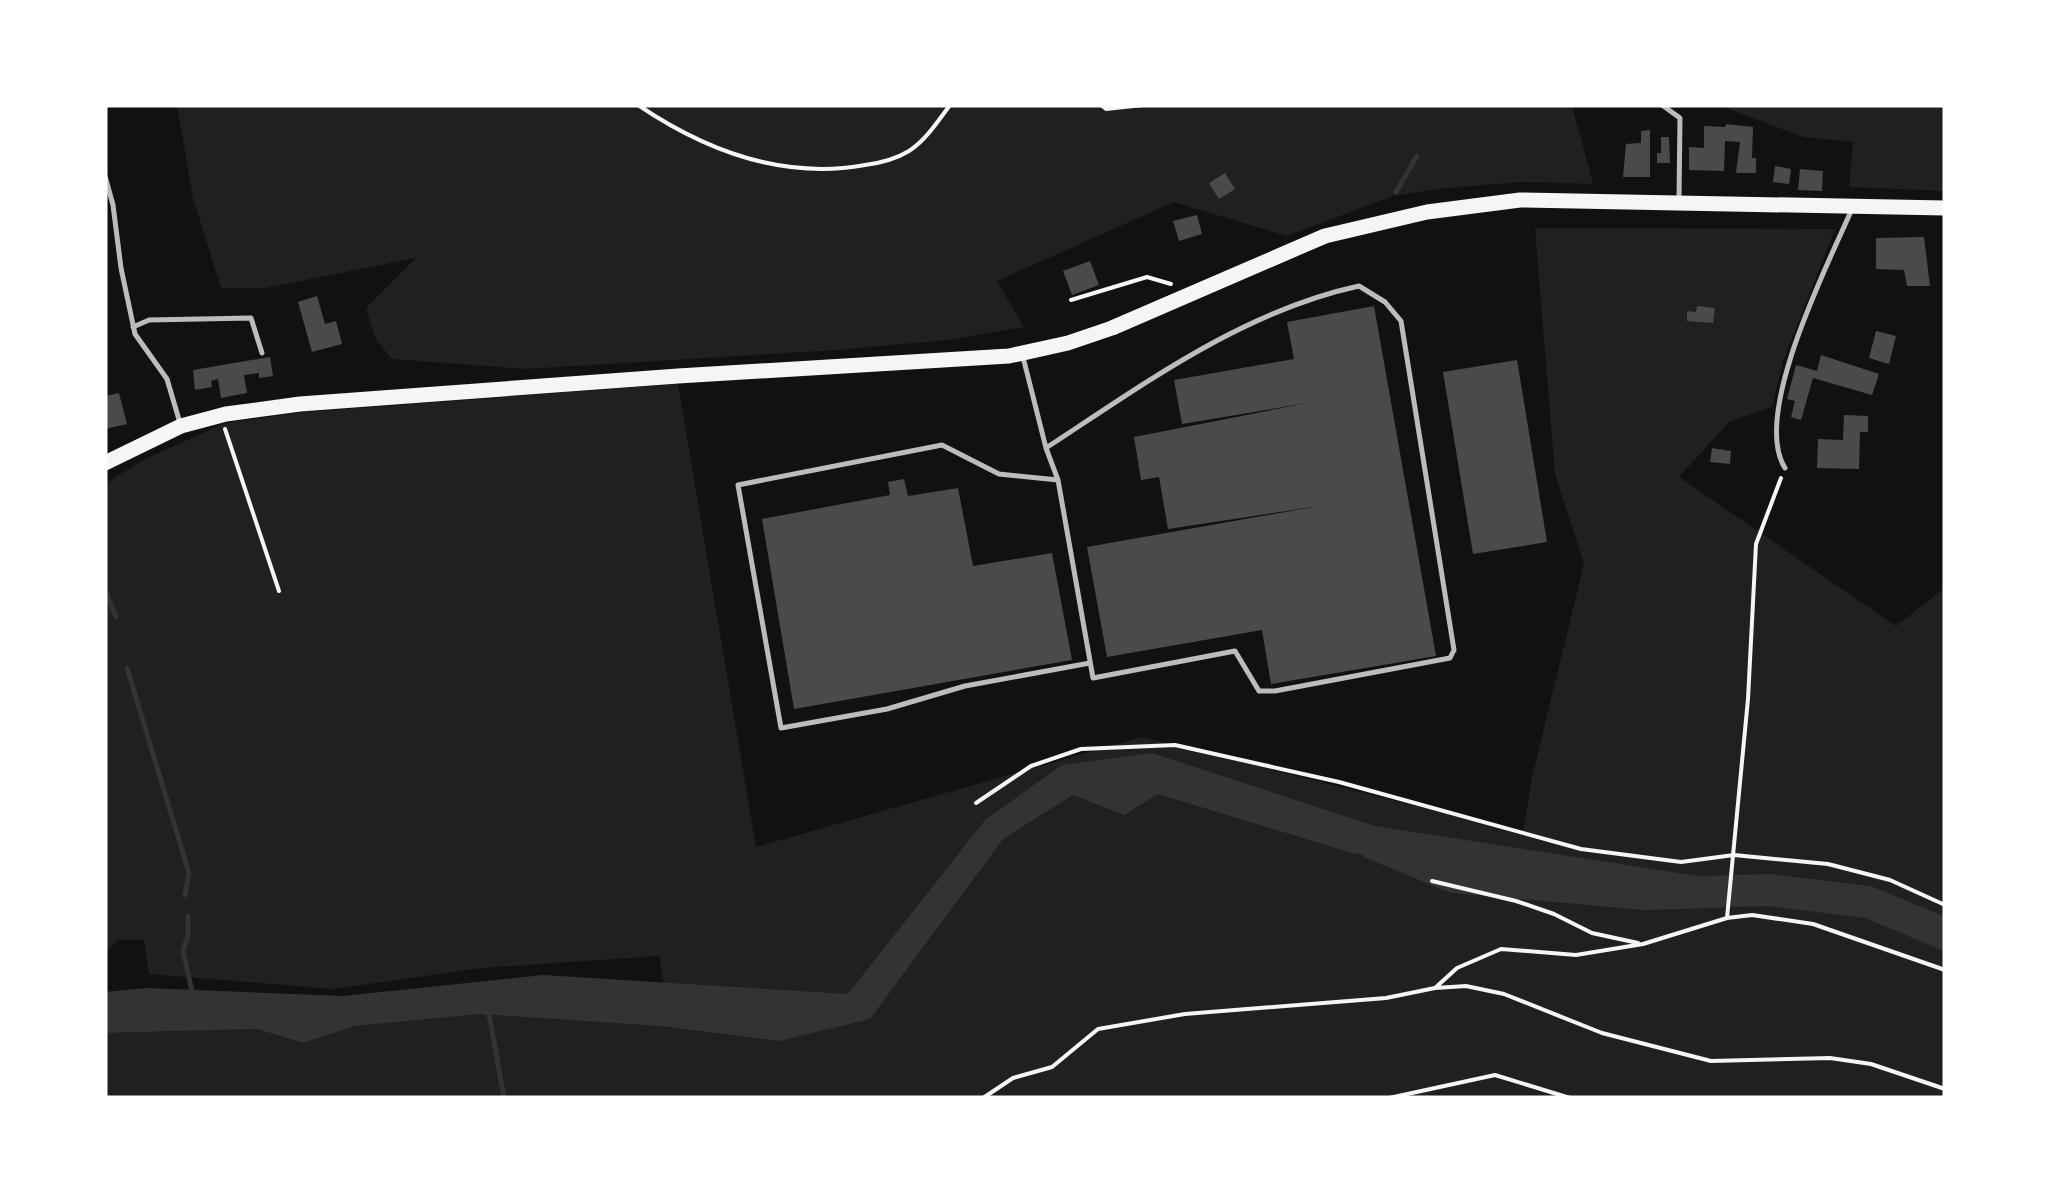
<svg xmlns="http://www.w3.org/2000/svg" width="2050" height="1203" viewBox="0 0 2050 1203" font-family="'Sofia Sans Condensed',sans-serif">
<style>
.green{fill:#202020}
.water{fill:#333}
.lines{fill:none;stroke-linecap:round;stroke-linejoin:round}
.stream{stroke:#333;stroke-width:5}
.river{stroke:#333;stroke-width:32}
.building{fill:#4a4a4a}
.path{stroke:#f5f5f5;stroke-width:4}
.service{stroke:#bcbcbc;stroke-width:5}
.secondary{stroke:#f5f5f5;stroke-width:15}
</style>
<rect width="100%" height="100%" fill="#111"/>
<!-- green -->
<path class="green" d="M177 105H1572L1593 184 1521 182 1437 189 1393 196 1287 236 1174 202 997 281 1024 327 947 340 837 350 525 369 392 359 375 338 366 308 416 258 266 288H221L193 198Z
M1729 105H1945V191L1849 187 1853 142 1803 137 1729 109Z
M1535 228 1835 229 1783 361 1772 407 1729 422 1679 477 1896 626 1945 588V1098H105V1033L257 1029 303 1043 355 1026 481 1014 664 985 659 956 482 968 333 989 149 974 144 940H117L105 953V484L143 460 225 423 306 412 678 384 756 847 1142 737 1523 833 1532 777 1584 564 1555 474Z"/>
<!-- water -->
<path class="water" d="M1152 753 1375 826 1724 880 1721 906 1496 871 1352 853 1158 794 1124 815 1073 795 1003 839 870 1019 779 1041 661 1026 481 1014 355 1026 303 1043 257 1029 105 1033V992L146 988 343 996 543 975 848 994 985 820 1062 765Z"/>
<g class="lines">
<!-- stream -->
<path class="stream" d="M1396 192 1417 156
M105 590 116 617
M127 668 189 873 185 895
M188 916V936L183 950 193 996
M488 1008 504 1098"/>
<!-- river -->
<path class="river" d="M1374 844 1454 877 1645 894 1769 890 1868 902 1945 934"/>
</g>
<!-- building -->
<path class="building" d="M1726 124 1753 127 1752 158H1756V173H1736L1740 142 1725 141 1724 171 1689 170V147L1704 148V126L1725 127Z
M1650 130V177H1623L1626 144 1641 143V131Z
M1661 137H1669L1670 163H1657V153H1661Z
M1775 166 1791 169 1789 184 1773 182Z
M1800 169 1823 171 1822 191 1798 190Z
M1225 173 1235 189 1219 199 1209 183Z
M1197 215 1202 234 1179 241 1173 221Z
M1924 237 1930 286H1907L1904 270 1876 269V238Z
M1090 261 1099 285 1072 295 1063 271Z
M317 296 325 324 336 321 342 344 312 352 298 302Z
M1374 306 1436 656 1271 684 1262 630 1107 657 1087 547 1319 506 1168 529 1159 477 1141 480 1134 437 1307 403 1182 424 1174 380 1294 359 1287 322Z
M1697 306 1715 308 1713 323 1687 321V311L1696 312Z
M1876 331 1896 336 1889 364 1869 358Z
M1821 355 1879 374 1872 395 1813 378 1801 420 1791 417 1795 401 1787 399 1796 365 1817 371Z
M270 357 273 376 259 378V373L244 375 247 393 221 398 218 379 211 381 212 387 195 390 193 370Z
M1517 360 1547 542 1473 554 1443 372Z
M119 393 127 424 105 429V396Z
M1844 415 1868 416V432H1860L1859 469 1817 468 1818 439 1843 440Z
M1712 448 1731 451 1730 464 1710 462Z
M904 479 908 496 958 488 973 566 1052 553 1072 660 794 709 762 519 890 495 888 482Z"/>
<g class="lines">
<!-- path -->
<path class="path" d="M638 105C706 151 782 180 865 165 880 163 896 159 909 151 926 140 938 121 950 105
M1101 105 1106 109 1143 105
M1071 300 1147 277 1171 284
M225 429 279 591
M976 803 1031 766 1081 749 1175 745 1339 782 1581 849 1681 862 1734 855 1828 864 1890 880 1945 905
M1432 881 1516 901 1554 914 1592 933 1638 943
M1727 918 1748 699 1756 544 1781 478
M1435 988 1457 968 1501 949 1576 955 1643 944 1727 918 1752 915 1813 924 1945 970
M983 1098 1013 1078 1052 1067 1098 1029 1185 1014 1386 998 1435 988 1466 986 1504 994 1602 1033 1711 1061 1830 1058 1871 1064 1945 1089
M1389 1098 1495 1075 1570 1098"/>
<!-- service -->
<path class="service" d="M1662 105 1680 118 1679 198
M105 176 113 205 121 268 135 334 167 379 180 423
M133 327 149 320 251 318 262 353
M1023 357 1046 448 1058 480 1093 678 1235 651 1259 691H1275L1450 658 1454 650 1401 321 1385 302 1359 286C1243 311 1144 384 1046 448
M1785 468C1751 415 1828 264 1852 209
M1058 480 999 474 942 445 738 485 781 728 887 709 965 686 1090 663"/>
<!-- secondary -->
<path class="secondary" d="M105 463 181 426 226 414 300 404 678 376 1009 356 1068 343 1112 328 1325 236 1427 212 1520 200 1945 208"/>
</g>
<!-- border -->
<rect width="2050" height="1203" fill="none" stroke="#ffffff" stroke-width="215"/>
</svg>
